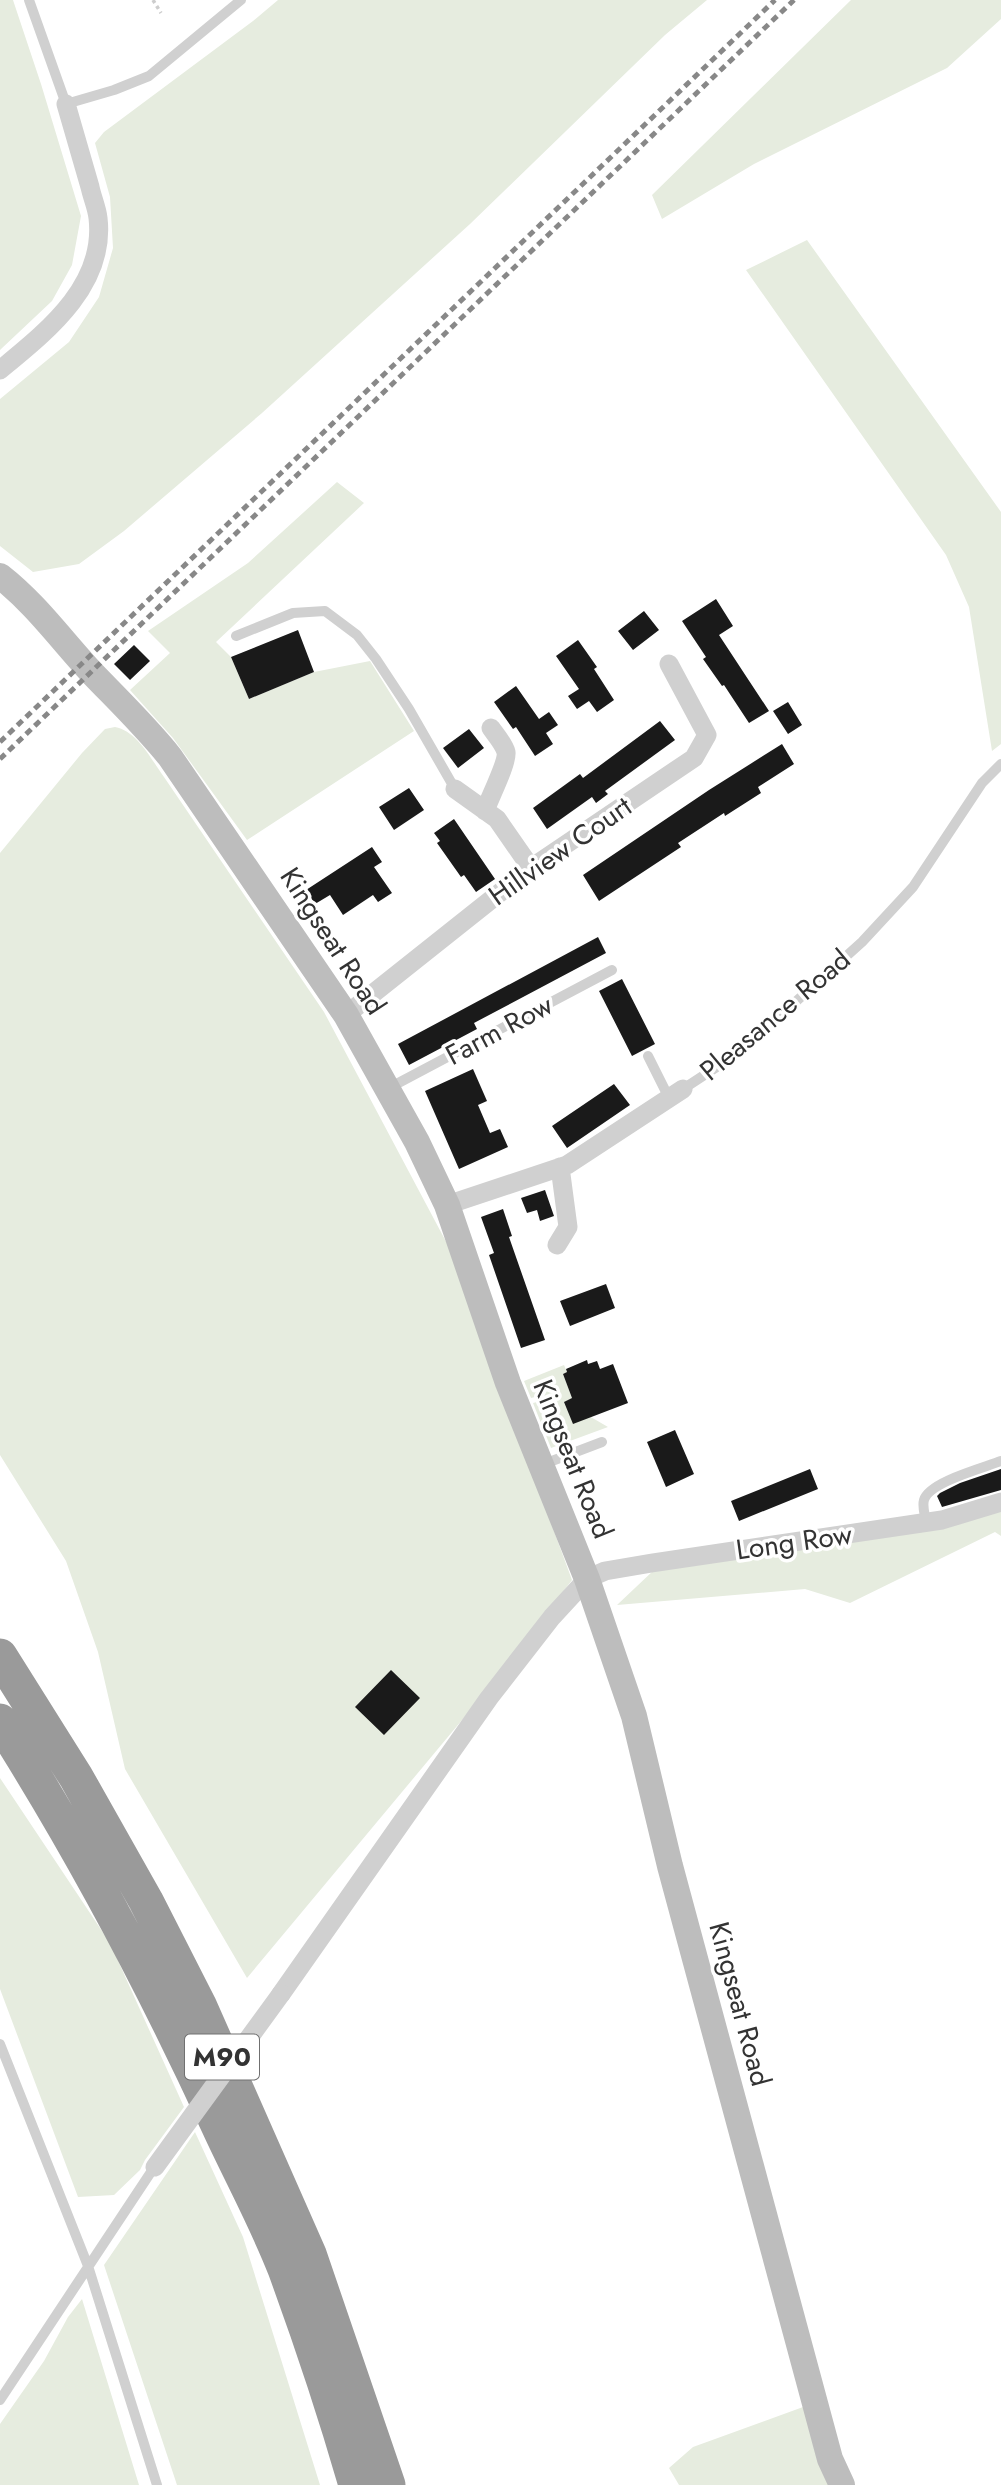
<svg xmlns="http://www.w3.org/2000/svg" width="1001" height="2485" viewBox="0 0 1001 2485" font-family="Jost,sans-serif">
<style>
.green{fill:#e6ecdf}
.building{fill:#1a1a1a}
.lines{fill:none;stroke-linecap:round;stroke-linejoin:round}
.path{stroke:#cdcdcd;stroke-width:3.5;stroke-dasharray:3.5 3.5;stroke-linecap:butt}
.lane{stroke:#d0d0d0;stroke-width:10}
.street{stroke:#d0d0d0;stroke-width:19}
.secondary{stroke:#bdbdbd;stroke-width:26}
.highway{stroke:#9a9a9a;stroke-width:35}
.rail{stroke:#888;stroke-width:5;stroke-dasharray:7 5;stroke-linecap:butt}
.street-bridge{stroke:#d0d0d0;stroke-width:19}
.labels{text-anchor:middle;dominant-baseline:central;stroke-width:7;stroke-linejoin:round;paint-order:stroke}
.shield{fill:#fff;stroke:#707070;stroke-width:2}
.shield-label{font-size:26px;font-weight:bold;fill:#333}
.street-label{font-size:28px;fill:#333;stroke:#fff}
</style>
<rect width="100%" height="100%" fill="#fff"/>
<!-- green -->
<path class="green" d="M0 0H13L41 84 81 216 72 265 52 301 0 350Z
M278 0H707L665 35 470 224 262 413 124 531 79 564 33 572 0 546V399L69 342 99 297 113 248 110 197 95 143 104 132 253 21Z
M851 0H1001V19L947 68 754 164 662 219 652 195Z
M807 240 1001 512V744L992 751 969 607 946 555 746 270Z
M337 482 364 503 216 642 231 657 249 699 314 672 370 661 414 731 247 840 173 738 130 690 170 653 148 631 248 563Z
M115 727C137 731 151 759 164 777L324 1012 451 1251 572 1580 492 1684 247 1978 125 1769 98 1652 66 1561 0 1455V853L82 753 105 729Z
M564 1365 567 1372 563 1374 572 1398 565 1402 608 1427 551 1448 533 1403 537 1402 535 1397 531 1398 524 1381Z
M1001 1508V1536L995 1532 850 1603 805 1589 617 1605 654 1570Z
M0 1778 110 1943 184 2107 145 2160 140 2170 114 2195 78 2197 0 1989Z
M195 2132 243 2237 320 2485H177L104 2265Z
M82 2299 139 2485H0V2424L44 2361 68 2317Z
M814 2403 842 2485H679L669 2468 693 2447Z"/>
<!-- building -->
<path class="building" d="M716 599 733 626 719 635 769 711 749 723 724 685 722 686 703 659 706 657 682 621Z
M644 611 659 630 633 650 618 631Z
M298 630 314 672 249 699 231 657Z
M578 640 597 667 594 669 614 700 597 712 589 701 577 709 568 696 579 689 556 656Z
M134 645 150 661 130 680 114 664Z
M516 686 539 719 549 712 558 725 546 733 553 744 535 756 516 727 513 729 494 702Z
M788 702 802 725 788 734 773 711Z
M660 721 675 740 605 791 608 794 596 803 592 797 547 829 533 808 580 774 583 778Z
M469 729 484 748 458 768 443 748Z
M782 744 794 764 758 787 761 793 725 816 724 813 678 843 681 847 599 901 583 875 709 790Z
M409 788 424 810 394 830 379 807Z
M454 819 495 879 476 892 464 875 461 877 437 843 440 841 434 833Z
M372 847 382 862 374 867 392 893 378 902 373 895 343 915 330 895 315 904 306 890Z
M598 937 606 953 474 1023 477 1029 409 1065 398 1044Z
M622 979 655 1044 632 1056 599 991Z
M473 1069 487 1101 478 1105 490 1133 500 1129 508 1147 459 1169 425 1091Z
M614 1084 630 1105 567 1148 552 1126Z
M545 1190 554 1216 540 1221 537 1210 527 1213 521 1198Z
M503 1209 512 1236 509 1237 545 1340 521 1348 489 1255 494 1253 481 1217Z
M606 1284 615 1308 570 1326 560 1301Z
M587 1360 588 1364 597 1361 600 1369 613 1364 628 1403 573 1424 564 1402 572 1398 563 1374 567 1372 566 1369Z
M675 1430 694 1474 666 1487 647 1442Z
M810 1469 818 1489 739 1521 731 1501Z
M1001 1469V1490L942 1507 937 1496 940 1493 960 1483Z
M391 1670 420 1698 384 1735 355 1707Z"/>
<g class="lines">
<!-- path -->
<path class="path" d="M153 0 161 13"/>
<!-- lane -->
<path class="lane" d="M29 0 66 104 114 90 149 76 241 0
M236 636 293 613 325 611 357 635 376 659 409 709 455 789
M648 1056 669 1098
M387 1089 612 970
M683 1089 741 1051 862 942 913 887 982 783 1001 764
M544 1464 602 1442
M926 1522C925 1515 922 1507 924 1500 929 1482 983 1468 1001 1461
M0 2044 88 2266 157 2485
M0 2400 151 2172"/>
<!-- street -->
<path class="street" d="M0 370C46 332 106 286 98 218 97 208 92 197 90 187 82 159 74 131 66 104
M455 789 497 819 531 868
M485 811C489 799 508 762 506 752 504 744 496 735 491 728
M346 1015 531 868 694 758 707 735 669 664
M447 1205 567 1165 683 1089
M557 1245 568 1227 560 1167
M281 1994 489 1698 552 1617 587 1579 605 1571 652 1563 942 1520 1001 1502"/>
<!-- secondary -->
<path class="secondary" d="M0 576C36 604 62 641 93 674 119 701 146 727 170 757L346 1015 417 1142 447 1205 508 1383 587 1579 634 1716 670 1866 830 2459 842 2485"/>
<!-- highway -->
<path class="highway" d="M0 1656 76 1777 146 1901 200 2007 309 2254 388 2485
M0 1721C84 1853 153 1984 218 2125 240 2173 266 2220 285 2269 311 2340 335 2412 356 2485"/>
<!-- rail -->
<path class="rail" d="M0 742 775 0
M0 759 794 0"/>
<!-- street-bridge -->
<path class="street-bridge" d="M155 2167 281 1994"/>
</g>
<g class="labels">
<!-- shield labels -->
<rect class="shield" x="185" y="2034.5" width="74" height="45" rx="5"/>
<g class="shield-label">
<text x="222" y="2057">M90</text>
</g>
<!-- street labels -->
<g class="street-label">
<text transform="translate(560 851) rotate(-35)">Hillview Court</text>
<text transform="translate(333 941) rotate(57)">Kingseat Road</text>
<text transform="translate(775 1015) rotate(-40)">Pleasance Road</text>
<text transform="translate(499 1030) rotate(-28)">Farm Row</text>
<text transform="translate(573 1459) rotate(68)">Kingseat Road</text>
<text transform="translate(794 1542) rotate(-8)">Long Row</text>
<text transform="translate(740 2004) rotate(75)">Kingseat Road</text>
</g>
</g>
</svg>
